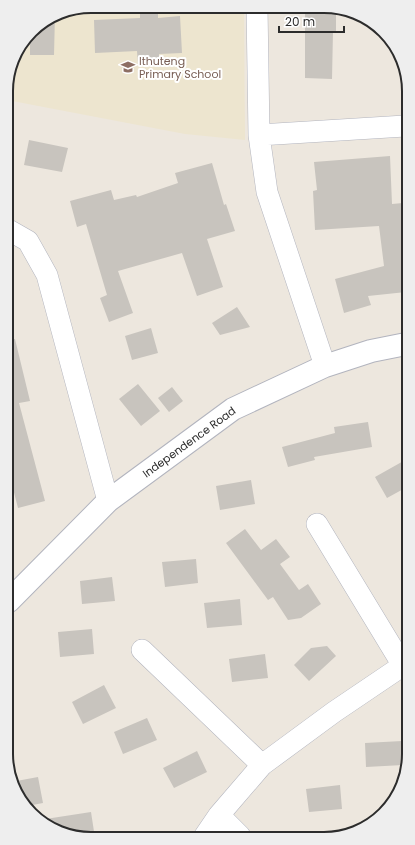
<svg xmlns="http://www.w3.org/2000/svg" width="415" height="845" viewBox="0 0 415 845" font-family="Poppins,sans-serif">
<style>
.education{fill:#ede5cf}
.building{fill:#c8c4be}
.lines{fill:none;stroke-linecap:round;stroke-linejoin:round}
.street-casing{stroke:#b2b4be;stroke-width:22}
.secondary-casing{stroke:#b2b4be;stroke-width:24}
.street{stroke:#fff;stroke-width:21}
.secondary{stroke:#fff;stroke-width:22}
.labels{text-anchor:middle;dominant-baseline:central;stroke-width:4;stroke-linejoin:round;paint-order:stroke}
.education-label{font-size:11px;fill:#785e54;stroke:#fff;text-anchor:start}
.street-label{font-size:11px;fill:#2c2c2c;stroke:#fff}
.rim{fill:none;stroke:#2c2c2c;stroke-width:2}
</style>
<rect width="100%" height="100%" fill="#ede7de"/>
<!-- education -->
<path class="education" d="M91 6 244 7 245 140 185 134 7 100V80L15 53 35 27 59 12Z"/>
<!-- building -->
<path class="building" d="M158 7V18L180 16 182 53 159 54V64L138 65 137 51 95 53 94 20 140 18V8Z
M305 7 336 8V31H333L332 79 305 78Z
M55 14 54 55H30V33L35 27Z
M29 140 68 148 62 172 24 165Z
M390 156 392 204 403 203 406 236V292L368 296 371 305 344 313 335 279 384 266 379 226 315 230 313 191 317 190 314 162Z
M212 163 224 205 226 204 235 231 207 239 223 287 197 296 182 253 118 271 133 313 109 322 100 298 107 295 86 224 77 227 70 201 111 190 114 200 136 195 137 197 178 183 175 173Z
M237 307 250 327 220 335 212 323Z
M151 328 158 353 132 360 125 336Z
M15 339 30 401 19 403 45 501 18 508 9 473 8 340Z
M138 384 160 411 141 426 119 399Z
M172 387 183 401 169 412 158 398Z
M368 422 372 447 314 457 315 460 288 467 282 447 335 433 334 427Z
M407 459V487L387 498 375 477Z
M251 480 255 504 220 510 216 486Z
M245 529 261 550 276 539 290 557 280 564 299 590 308 584 321 604 301 618 288 620 273 597 268 600 226 543Z
M196 559 198 583 165 587 162 562Z
M112 577 115 601 82 604 80 581Z
M240 599 242 625 207 628 204 603Z
M92 629 94 654 60 657 58 632Z
M327 646 336 656 309 681 294 665 311 648Z
M265 654 268 678 232 682 229 659Z
M104 685 116 708 83 724 72 702Z
M147 718 157 740 123 754 114 732Z
M402 741 403 765 366 767 365 743Z
M197 751 207 772 174 788 163 768Z
M38 777 43 803 27 806 11 782Z
M340 785 342 809 309 812 306 789Z
M91 812 95 838H80L39 820Z"/>
<g class="lines">
<defs>
<path id="street" d="M257 7 259 135 267 192 325 366
M259 135 405 126
M7 229 28 241 47 275 108 501
M317 524 402 664
M142 650 262 765
M219 815 240 836
M204 837 219 815 262 765 334 712 408 662"/>
<path id="secondary" d="M9 601 108 501 233 409 325 366 371 351 406 344"/>
</defs>
<!-- street casing -->
<use href="#street" class="street-casing"/>
<!-- secondary casing -->
<use href="#secondary" class="secondary-casing"/>
<!-- street -->
<use href="#street" class="street"/>
<!-- secondary -->
<use href="#secondary" class="secondary"/>
</g>
<!-- icons -->
<defs>
<symbol id="school-bare" viewBox="-9 -9 18 18"><path d="M0-5L7-2L0 1L-7-2ZM-4 1L0 2.5L4 1V4Q0 6-4 4Z" fill="#8d6e63" stroke="#fff" stroke-width="2.5" paint-order="stroke"/></symbol>
</defs>
<g fill-rule="evenodd">
<use href="#school-bare" x="118" y="57" width="20" height="20"/>
</g>
<g class="labels">
<!-- education labels -->
<g class="education-label">
<text x="139" y="61">Ithuteng<tspan x="139" dy="13">Primary School</tspan></text>
</g>
<!-- street labels -->
<g class="street-label">
<text transform="translate(189 442) rotate(-36)">Independence Road</text>
</g>
</g>
<!-- crop -->
<path d="M0 0H415V845H0ZM91 13H324A78 78 0 0 1 402 91V754A78 78 0 0 1 324 832H91A78 78 0 0 1 13 754V91A78 78 0 0 1 91 13Z" fill="#eee" fill-rule="evenodd"/>
<path class="rim" d="M91 13H324A78 78 0 0 1 402 91V754A78 78 0 0 1 324 832H91A78 78 0 0 1 13 754V91A78 78 0 0 1 91 13Z"/>
<!-- scale -->
<path d="M279 26v6h65v-6" fill="none" stroke="#2c2c2c" stroke-width="2"/>
<text x="285" y="26" font-size="12" fill="#2c2c2c" stroke="#ffffff" stroke-width="3" paint-order="stroke">20 m</text>
</svg>
